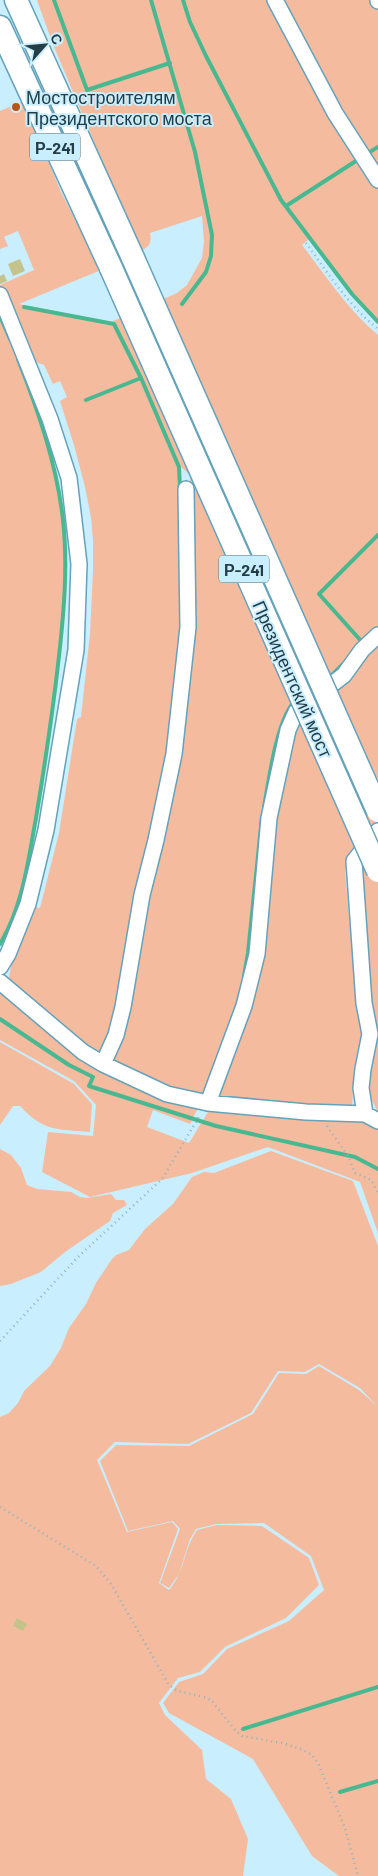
<svg xmlns="http://www.w3.org/2000/svg" width="378" height="1876" viewBox="0 0 378 1876" font-family="Barlow,sans-serif">
<style>
.green{fill:#f5bb9f}
.lines{fill:none;stroke-linecap:round;stroke-linejoin:round}
.stream{stroke:#48b891;stroke-width:4}
.building{fill:#c5c38c}
.minor-casing{stroke:#65a2bb;stroke-width:18}
.highway-casing{stroke:#65a2bb;stroke-width:25}
.path{stroke:#91b2c0;stroke-width:2.5;stroke-dasharray:1 4;stroke-linecap:butt}
.minor{stroke:#fff;stroke-width:15}
.highway{stroke:#fff;stroke-width:22}
.highway-bridge-casing{stroke:#65a2bb;stroke-width:25;stroke-linecap:butt}
.highway-bridge{stroke:#fff;stroke-width:22}
.poi-dot{fill:#b8551b;stroke:#c9eefe;stroke-width:2}
.labels{text-anchor:middle;dominant-baseline:central;stroke-width:4;stroke-linejoin:round;paint-order:stroke}
.shield{fill:#c9eefe;stroke:#56737f;stroke-width:1}
.shield-label{font-size:16px;font-weight:bold;fill:#243e48}
.poi-label{font-size:18px;fill:#243e48;stroke:#c9eefe;text-anchor:start}
.street-label{font-size:18px;fill:#243e48;stroke:#c9eefe}
</style>
<rect width="100%" height="100%" fill="#c9eefe"/>
<!-- green -->
<path class="green" d="M37 0H378V323L351 295 309 239 302 245C326 276 348 310 378 335V627L355 649 335 674 299 698 293 704 285 718 274 759 262 821 249 954 241 996 224 1044 227 1045 210 1091 206 1090 204 1095 170 1089 115 1066 112 1059 124 1021 145 905 169 801 181 736 194 625 190 475 181 467 184 625 176 703 164 777 136 898 115 1020 104 1051 94 1055 8 982 12 961 35 907 40 908 59 833 77 719 81 717 90 634 93 571V541L91 517 85 487 74 445 60 401 67 397 60 381 53 384 44 365 30 360 0 291V285L34 270 18 231 4 237 8 246 0 249V111L23 101 61 192 101 270 19 304 111 322 177 293 187 285 202 258 204 242 202 216 150 233C152 243 149 248 140 251L52 42Z
M0 318C26 379 55 453 62 520 67 562 63 605 59 648 54 699 47 750 38 801 29 849 25 901 0 943Z
M378 642V819L348 855 345 870 356 1003 362 1033 354 1068 352 1109 216 1097 235 1048 274 822 290 741 302 716Z
M378 840V1112L369 1095V1075L378 1037 372 1012 361 861Z
M0 991C31 1018 60 1047 95 1068 127 1088 164 1095 200 1104L190 1124 153 1110 147 1127 189 1143 211 1107 360 1118 378 1130V1233L360 1182 268 1147 192 1173 90 1197 42 1172 48 1132 93 1136 96 1105 74 1081 0 1040Z
M0 1042 74 1084 92 1104 90 1132C57 1129 44 1132 20 1106H13L0 1125Z
M0 1149 11 1155 21 1168 27 1185 37 1189 71 1192 80 1197 87 1198 111 1194 116 1200H124L127 1205 113 1213 110 1221 65 1252 41 1272 11 1284 0 1286Z
M271 1151 353 1181 378 1246V1876H339L312 1856 253 1759 169 1713 163 1703 179 1682 203 1674 227 1649 289 1621 324 1590 311 1556 264 1523 216 1524 196 1529 190 1539 179 1574 169 1588 160 1583 180 1529 173 1521 128 1531 100 1461 116 1445 189 1446 253 1414 279 1373 306 1374 319 1366 359 1390 377 1406 360 1388 319 1364 305 1372 278 1371 251 1413 188 1444 115 1442 97 1460 127 1532 172 1522 178 1529 159 1583 169 1590C186 1570 183 1550 197 1530L217 1525 262 1526 309 1558 319 1585 286 1618 225 1647 200 1672 178 1678 159 1703 165 1715 202 1750 206 1779 231 1799 248 1839 243 1876H0V1417L9 1413 18 1403 24 1391 50 1366 61 1348 69 1328 86 1304 96 1283 112 1259 116 1255 129 1250 145 1229 173 1204 192 1177 204 1172 214 1173Z"/>
<g class="lines">
<!-- stream -->
<path class="stream" d="M54 0 87 90 170 63
M151 0 195 152 212 235 211 256 206 272 182 304
M183 0 190 22 206 56 281 200 352 294 378 322
M365 155 378 147
M286 206 359 159
M24 307 114 324 141 378 179 467 180 489
M0 316 10 339
M86 400 141 378
M361 643 362 642 319 594 378 535
M332 675 343 664
M264 807C269 780 276 722 294 702
M0 944C23 906 28 861 36 818 45 764 53 710 59 656 64 611 68 565 63 520 57 465 38 410 18 359
M244 976 248 953 262 817
M0 1019 69 1065 93 1077 89 1086 216 1126 355 1157 378 1169
M243 1729 378 1687
M340 1792 378 1781"/>
</g>
<!-- building -->
<path class="building" d="M20 259 25 271 13 276 8 264Z
M4 274 7 281 0 284V276Z
M17 1618 27 1624 23 1631 13 1626Z"/>
<g class="lines">
<defs>
<path id="minor" d="M275 0 335 113 378 180
M378 0V1
M0 295 50 419 69 478 79 564 76 650 46 830 28 904 8 954 0 967
M0 982 83 1052 103 1064 167 1094 208 1103 306 1112 365 1114 378 1121
M103 1064 116 1035 123 1007 142 895 156 840 174 754 188 627 186 489
M208 1103 244 1006 257 954 269 818 288 730 296 712 344 675 362 650 378 635
M365 1114 361 1088 363 1069 370 1034 364 1003 354 861 378 831"/>
<path id="highway" d="M16 0 133 258
M0 27 111 268"/>
</defs>
<!-- minor casing -->
<use href="#minor" class="minor-casing"/>
<!-- highway casing -->
<use href="#highway" class="highway-casing"/>
<!-- path -->
<path class="path" d="M306 243C328 273 349 306 378 329
M327 1126 348 1156 355 1173 371 1180 378 1193
M0 1341 78 1257 162 1179 200 1115
M0 1507 96 1566 111 1584 169 1685 178 1691 204 1697 211 1700 235 1730 242 1736 282 1743 301 1749 312 1755 318 1763 345 1828 358 1876"/>
<!-- minor -->
<use href="#minor" class="minor"/>
<!-- highway -->
<use href="#highway" class="highway"/>
<defs>
<path id="highway-bridge" d="M133 258 378 811
M111 268 378 871"/>
</defs>
<!-- highway-bridge casing -->
<use href="#highway-bridge" class="highway-bridge-casing"/>
<!-- highway-bridge -->
<use href="#highway-bridge" class="highway-bridge"/>
</g>
<!-- markers -->
<circle class="poi-dot" cx="16" cy="107" r="5"/>
<g class="labels">
<!-- shield labels -->
<g class="shield">
<rect x="30" y="133.5" width="50" height="27" rx="4"/>
<rect x="219" y="555.5" width="50" height="27" rx="4"/>
</g>
<g class="shield-label">
<text x="55" y="147">Р-241</text>
<text x="244" y="569">Р-241</text>
</g>
<!-- poi labels -->
<g class="poi-label">
<text x="26" y="97">Мостостроителям<tspan x="26" dy="21">Президентского моста</tspan></text>
</g>
<!-- street labels -->
<g class="street-label">
<text transform="translate(293 679) rotate(66)">Президентский мост</text>
</g>
</g>
<!-- north arrow -->
<g transform="translate(45 45) rotate(63)" stroke="#c9eefe" stroke-width="4" paint-order="stroke">
<path d="M0-4L9 19L0 12L-9 19Z" fill="#243e48"/>
<text y="-8" font-size="14" font-weight="bold" text-anchor="middle" fill="#243e48">С</text>
</g>
</svg>
